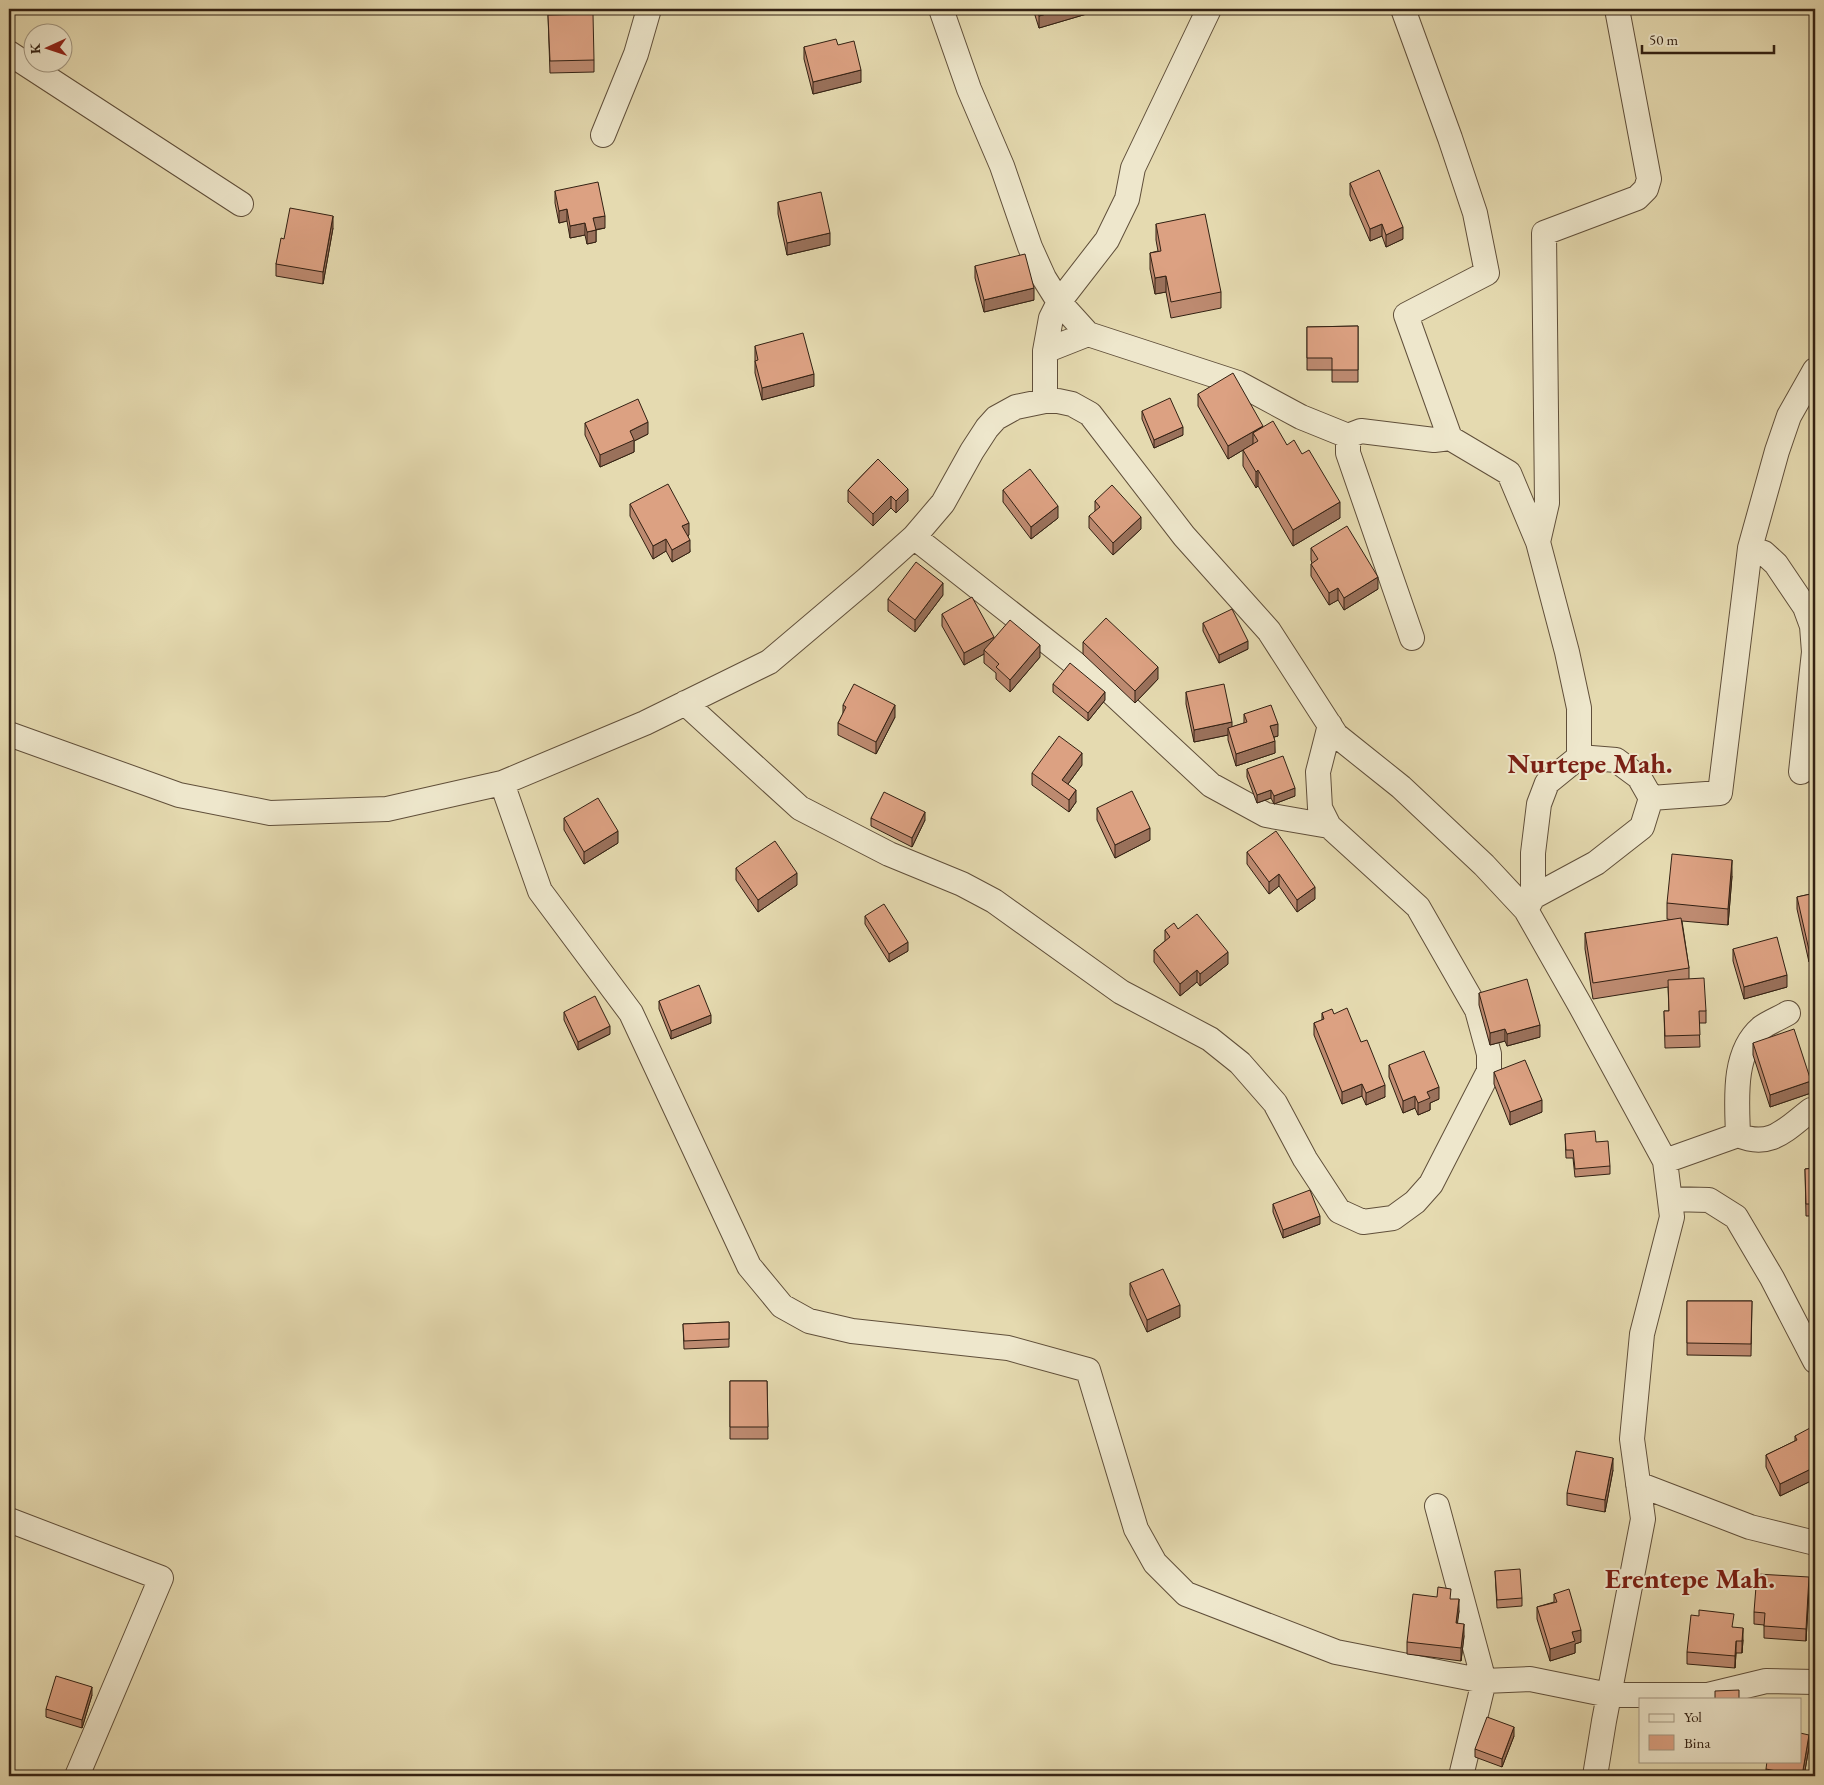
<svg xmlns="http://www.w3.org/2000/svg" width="1824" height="1785" viewBox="0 0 1824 1785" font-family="'EB Garamond',serif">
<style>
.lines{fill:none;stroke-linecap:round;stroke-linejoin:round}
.minor-casing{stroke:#604f3a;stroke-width:26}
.minor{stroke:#eee7cc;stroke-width:24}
.wall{fill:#bd8a70;stroke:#332113}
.shaded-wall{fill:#9a715b;stroke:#332113}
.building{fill:#dca182;stroke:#332113}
.labels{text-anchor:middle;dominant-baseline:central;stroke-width:4;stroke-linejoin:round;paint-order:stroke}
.district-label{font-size:28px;font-weight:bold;fill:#7a1f14;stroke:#eee7cc}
</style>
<rect width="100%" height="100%" fill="#e5dab0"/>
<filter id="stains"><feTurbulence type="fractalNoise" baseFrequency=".004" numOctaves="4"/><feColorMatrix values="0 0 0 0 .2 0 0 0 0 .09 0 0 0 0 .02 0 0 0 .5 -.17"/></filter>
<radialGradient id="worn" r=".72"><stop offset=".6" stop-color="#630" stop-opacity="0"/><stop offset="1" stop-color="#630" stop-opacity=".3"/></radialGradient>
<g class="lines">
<defs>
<path id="minor" d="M941 9 969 89 1002 166 1030 247 1044 278 1059 302 1088 334 1238 383 1301 417 1348 436 1361 431 1434 440 1450 438 1509 473 1538 542 1567 652 1579 708V757L1547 783 1539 804 1533 853V897L1526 910
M1403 9 1450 138 1475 213 1487 273 1406 315 1450 438
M9 53 241 204
M603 135 636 54 649 9
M1045 351 1088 334
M1045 401V351L1051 318 1059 302 1107 240 1127 199 1133 168 1209 9
M1348 436V453L1412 638
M914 537 1110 691 1211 785 1266 815 1329 826
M1538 542 1547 503 1544 233 1637 198 1646 189 1649 179 1617 9
M1750 548 1764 553 1776 564 1805 607 1812 626 1814 652 1801 772
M685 703 800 808 889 854 962 884 994 901 1121 992 1210 1039 1240 1063 1275 1103 1305 1159 1339 1211 1363 1222 1393 1218 1415 1202 1431 1184 1489 1071V1054L1477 1010 1418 907 1329 826 1320 808 1318 772 1330 725
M9 734 179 795 270 813 387 809 502 783 645 723 769 662 866 580 914 537 943 503 972 451 987 428 996 418 1016 407 1045 401H1058L1072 404 1090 414 1184 536 1269 631 1336 735 1401 787 1484 865 1526 910 1580 1005 1665 1161 1672 1217 1642 1334 1632 1439 1643 1519 1604 1721 1595 1776
M1579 757 1616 760 1639 777 1651 798
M502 783 540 891 631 1013 749 1266 782 1306 809 1321 852 1331 1008 1348 1088 1370 1136 1529 1155 1563 1186 1594 1336 1652 1484 1681 1530 1679 1609 1695H1708L1766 1681 1815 1682
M1533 897 1596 863 1642 827 1651 798 1720 793 1750 548 1777 451 1789 416 1815 370
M1738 1135C1737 1101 1732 1053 1761 1028 1769 1022 1780 1018 1788 1013
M1665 1161 1738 1135C1771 1149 1786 1129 1811 1110
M1670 1199 1709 1200 1736 1217 1772 1278 1815 1361
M1638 1484 1750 1527 1815 1543
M1437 1506 1484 1681 1461 1776
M9 1520 161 1578 77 1776"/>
</defs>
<!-- minor casing -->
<use href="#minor" class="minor-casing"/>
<!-- minor -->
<use href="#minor" class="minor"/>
</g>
<!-- wall -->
<path class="wall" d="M1033 9H1090V13L1039 28Z
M548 15 594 60V72L550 73Z
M838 45 861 82 813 94 804 59V47Z
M1350 183 1403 239 1386 247 1382 236 1370 241 1350 195Z
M555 191 605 228 596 230V242L587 244 585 235 570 238 567 221 559 223 555 203Z
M778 202 830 245 787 255 778 214Z
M1156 224 1221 292V308L1171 318 1166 292 1155 294 1150 269V253L1158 251 1156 240Z
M333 228 323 284 276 276V264L284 239Z
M975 266 1034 300 984 312 975 278Z
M1358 326V382H1332V370H1307V327Z
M755 346 814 386 762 400 755 373Z
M1198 394 1263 427 1287 445 1340 518 1293 546 1258 486 1256 488 1243 466V450L1228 459 1198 406Z
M1142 411 1183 435 1154 448 1142 419Z
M585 423 648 434 634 441V452L600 467 585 435Z
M878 459 908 501 896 513 891 508 873 526 848 502V490Z
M1003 490 1058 518 1031 539 1003 502Z
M1095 501 1141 529 1113 555 1089 528V516L1095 512Z
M630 504 689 535 688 536 690 552 672 562 666 551 653 559 630 516Z
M1311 548 1378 589 1344 610 1338 600 1329 605 1311 576V564L1312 563 1311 560Z
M943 595 915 632 888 611V599Z
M942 614 994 639 1040 657 1010 692 996 679V673L984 663V654L964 665 942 626Z
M1203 623 1248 649 1219 663 1203 631Z
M1083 642 1158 679 1135 703 1083 654Z
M1053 684 1105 700 1088 721 1053 692Z
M1186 692 1232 727 1244 723V714L1278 736 1274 737 1275 753 1236 766 1228 740V735L1194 742 1186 704Z
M843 705 895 717 876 754 838 735V723L843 714Z
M1082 765 1068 784 1076 802 1069 812 1032 785V773Z
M1247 769 1295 796 1274 804 1271 798 1257 803 1247 777Z
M1097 808 1150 840 1115 858 1097 820Z
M564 818 618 843 584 864 564 830Z
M871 818 925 820 912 847 871 826Z
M1247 852 1315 899 1297 912 1279 886 1269 894 1247 864Z
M736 868 797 885 758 912 736 880Z
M1732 876 1728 925 1682 921 1689 968V979L1706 1011V1023H1699L1700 1047 1665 1048 1664 1011H1669L1668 987 1593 999 1585 949V933L1673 920 1667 919V903Z
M1815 893V961L1809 962 1797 909V897Z
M865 916 908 951 889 962 865 924Z
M1178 929 1228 964 1200 986 1197 982 1180 996 1154 962V950L1165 941V930Z
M1733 949 1787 987 1744 999 1733 961Z
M1479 993 1540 1037 1507 1046 1505 1041 1490 1045 1479 1005Z
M659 1001 711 1023 671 1039 659 1009Z
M564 1012 610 1034 578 1050 564 1020Z
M1322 1013 1334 1014 1361 1042 1385 1097 1366 1105 1362 1096 1342 1104 1314 1035V1023L1322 1020Z
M1753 1043 1811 1093 1770 1107 1753 1055Z
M1389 1065 1439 1099 1430 1103V1110L1418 1115 1415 1108 1403 1113 1389 1077Z
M1494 1072 1542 1112 1510 1125 1494 1084Z
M1565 1134 1610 1166V1174L1575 1177 1573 1158H1566Z
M1815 1168V1216H1806L1805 1169Z
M1273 1204 1320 1224 1283 1238 1273 1212Z
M1130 1283 1180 1317 1147 1332 1130 1295Z
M1687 1301H1752L1751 1356 1687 1355Z
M729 1322V1347L684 1349 683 1324Z
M730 1381H767L768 1439H730Z
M1795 1436 1815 1439V1479L1780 1496 1766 1467V1455L1795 1441Z
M1613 1470 1605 1512 1567 1505V1493Z
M1495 1571 1522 1598V1606L1497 1608Z
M1809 1589 1806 1641 1764 1638V1625L1754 1624V1612Z
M1554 1594 1581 1642 1575 1644V1653L1550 1661 1537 1619V1607L1554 1602Z
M1451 1599 1459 1611 1457 1623 1464 1636 1461 1661 1407 1654V1642Z
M1733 1627 1743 1640 1742 1653H1736L1735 1668 1687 1664V1652Z
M92 1695 82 1728 46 1717V1709Z
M1514 1736 1502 1767 1475 1757V1749Z
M1809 1747 1804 1776H1766V1769Z"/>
<!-- shaded-wall -->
<path class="shaded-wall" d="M1064 9H1090V13L1039 28V16Z
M861 70V82L813 94V82Z
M567 209V221L559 223V211Z
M333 216V228L323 284V272Z
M605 216V228L593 230V218Z
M585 223V235L570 238V226Z
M1382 224V236L1370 241V229Z
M1403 227V239L1386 247V235Z
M596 230V242L587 244V232Z
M830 233V245L787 255V243Z
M1166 276V292L1155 294V278Z
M1034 288V300L984 312V300Z
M814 374V386L762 400V388Z
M648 422V434L634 441V452L600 467V455L630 431Z
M1263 426 1253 433V444L1228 459V446Z
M1183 427V435L1154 448V440Z
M1258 470V486L1256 488V472Z
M908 489V501L896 513V501Z
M891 496V508L873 526V514Z
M1340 502V518L1293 546V530Z
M1058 506V518L1031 539V527Z
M1141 517V529L1113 555V543Z
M689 523V535L682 538V526Z
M666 539V551L653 559V546Z
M690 540V552L672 562V550Z
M1378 577V589L1344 610V598Z
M943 583V595L915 632V620Z
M1338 588V600L1329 605V593Z
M994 637V649L984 650V654L964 665V653Z
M1248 641V649L1219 663V655Z
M1040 645V657L1010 692V680Z
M1158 667V679L1135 703V691Z
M1105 692V700L1088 721V713Z
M895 705V717L876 754V742Z
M1232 722V734L1228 728V735L1194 742V730Z
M1278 724V736L1270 738V726Z
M1275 741V753L1236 766V754Z
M1082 753V765L1062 792V780Z
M1295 788V796L1274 804V796Z
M1076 790V802L1069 812V800Z
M1271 790V798L1257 803V795Z
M925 812V820L912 847V838Z
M1150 828V840L1115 858V845Z
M618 831V843L584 864V852Z
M1732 860V876L1728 925V909Z
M797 873V885L758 912V900Z
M1279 874V886L1269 894V882Z
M1315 887V899L1297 912V900Z
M908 942V951L889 962V954Z
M1815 949V961L1809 962V950Z
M1228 952V964L1200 986V974Z
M1197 970V982L1180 996V984Z
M1787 975V987L1744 999V987Z
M711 1015V1023L671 1039V1031Z
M1540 1025V1037L1507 1046V1034Z
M610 1026V1034L578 1050V1042Z
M1505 1029V1041L1490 1045V1033Z
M1811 1081V1093L1770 1107V1095Z
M1362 1084V1096L1342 1104V1092Z
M1385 1085V1097L1366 1105V1093Z
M1439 1087V1099L1430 1103V1110L1418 1115V1103L1427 1092Z
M1415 1096V1108L1403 1113V1101Z
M1542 1100V1112L1510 1125V1112Z
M1320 1216V1224L1283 1238V1230Z
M1180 1305V1317L1147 1332V1320Z
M1613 1458V1470L1605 1512V1500Z
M1815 1467V1479L1780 1496V1484Z
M1809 1577V1589L1806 1641V1629Z
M1459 1599V1611L1456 1635V1623Z
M1464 1624V1636L1461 1661V1648Z
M1743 1628V1640L1742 1653V1641Z
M1581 1630V1642L1575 1644V1653L1550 1661V1649L1572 1632Z
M1736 1641V1653L1735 1668V1656Z
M92 1687V1695L82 1728V1720Z
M1514 1727V1736L1502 1767V1759Z
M1809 1735V1747L1804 1776H1802Z"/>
<!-- building -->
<path class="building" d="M1037 9H1064L1039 16Z
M593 14 594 60 550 61 548 15Z
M836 39 838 45 854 41 861 70 813 82 804 47Z
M1379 170 1403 227 1386 235 1382 224 1370 229 1350 183Z
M598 182 605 216 593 218 596 230 587 232 585 223 570 226 567 209 559 211 555 191Z
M821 192 830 233 787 243 778 202Z
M290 208 333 216 323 272 276 264 281 238 284 239Z
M1205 214 1221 292 1171 302 1166 276 1155 278 1150 253 1161 251 1156 224Z
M1025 254 1034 288 984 300 975 266Z
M1358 326V370H1332V358H1307V327Z
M803 333 814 374 762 388 755 361 758 360 755 346Z
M1233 373 1263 426 1228 446 1198 394Z
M1170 398 1183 427 1154 440 1142 411Z
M638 399 648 422 630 431 634 440 600 455 585 423Z
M1273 421 1287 445 1294 440 1302 454 1309 450 1340 502 1293 530 1258 470 1256 472 1243 450 1258 441 1253 433Z
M878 459 908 489 896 501 891 496 873 514 848 490Z
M1030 469 1058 506 1031 527 1003 490Z
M668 484 689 523 682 526 690 540 672 550 666 539 653 546 630 504Z
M1112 485 1141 517 1113 543 1089 516 1100 507 1095 501Z
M1347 526 1378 577 1344 598 1338 588 1329 593 1311 564 1318 559 1311 548Z
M916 562 943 583 915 620 888 599Z
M972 597 994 637 964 653 942 614Z
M1232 609 1248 641 1219 655 1203 623Z
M1106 618 1158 667 1135 691 1083 642Z
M1010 620 1040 645 1010 680 996 667 999 664 984 650Z
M1070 663 1105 692 1088 713 1053 684Z
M854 684 895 705 876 742 838 723 846 707 843 705Z
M1224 684 1232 722 1194 730 1186 692Z
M1271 705 1278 724 1270 726 1275 741 1236 754 1228 728 1247 722 1244 714Z
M1059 736 1082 753 1062 780 1076 790 1069 800 1032 773Z
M1283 756 1295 788 1274 796 1271 790 1257 795 1247 769Z
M1132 791 1150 828 1115 845 1097 808Z
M884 792 925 812 912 838 871 818Z
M598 798 618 831 584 852 564 818Z
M1276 831 1315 887 1297 900 1279 874 1269 882 1247 852Z
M775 841 797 873 758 900 736 868Z
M1672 854 1732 860 1728 909 1667 903Z
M1815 893V949L1809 950 1797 897Z
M884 904 908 942 889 954 865 916Z
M1197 914 1228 952 1200 974 1197 970 1180 984 1154 950 1170 937 1165 930 1174 923 1178 929Z
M1681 918 1689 968 1593 983 1585 933Z
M1777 937 1787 975 1744 987 1733 949Z
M1704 978 1706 1011H1699L1700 1035 1665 1036 1664 1011H1669L1668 980Z
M1527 979 1540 1025 1507 1034 1505 1029 1490 1033 1479 993Z
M699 985 711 1015 671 1031 659 1001Z
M595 996 610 1026 578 1042 564 1012Z
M1347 1008 1361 1042 1367 1040 1385 1085 1366 1093 1362 1084 1342 1092 1314 1023 1324 1019 1322 1013 1332 1009 1334 1014Z
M1794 1029 1811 1081 1770 1095 1753 1043Z
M1424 1051 1439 1087 1427 1092 1430 1098 1418 1103 1415 1096 1403 1101 1389 1065Z
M1525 1060 1542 1100 1510 1112 1494 1072Z
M1595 1131 1596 1142 1608 1141 1610 1166 1575 1169 1573 1150H1566L1565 1134Z
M1815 1168V1204H1806L1805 1169Z
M1310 1190 1320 1216 1283 1230 1273 1204Z
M1163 1269 1180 1305 1147 1320 1130 1283Z
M1687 1301H1752L1751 1344 1687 1343Z
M729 1322V1339L684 1341 683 1324Z
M730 1381H767L768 1427H730Z
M1810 1428 1815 1439V1467L1780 1484 1766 1455 1797 1440 1795 1436Z
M1576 1451 1613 1458 1605 1500 1567 1493Z
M1520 1569 1522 1598 1497 1600 1495 1571Z
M1757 1574 1809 1577 1806 1629 1764 1626 1765 1613 1754 1612Z
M1438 1587 1451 1589 1450 1599H1459L1456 1623 1464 1624 1461 1648 1407 1642 1413 1594 1437 1597Z
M1569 1589 1581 1630 1572 1632 1575 1641 1550 1649 1537 1607 1557 1602 1554 1594Z
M1699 1610 1734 1614 1732 1627 1743 1628 1742 1641H1736L1735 1656 1687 1652 1691 1615 1699 1616Z
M56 1676 92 1687 82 1720 46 1709Z
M1739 1690V1699H1715V1691Z
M1487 1717 1514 1727 1502 1759 1475 1749Z
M1800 1733 1809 1735 1802 1776 1766 1769 1767 1761H1800Z"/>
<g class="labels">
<!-- district labels -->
<g class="district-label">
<text x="1590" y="763">Nurtepe Mah.</text>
<text x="1690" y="1578">Erentepe Mah.</text>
</g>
</g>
<!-- margin -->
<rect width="1824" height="1785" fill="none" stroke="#e5dab0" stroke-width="30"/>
<rect x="10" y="10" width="1804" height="1765" fill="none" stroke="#332113" stroke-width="2.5"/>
<rect x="15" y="15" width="1794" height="1755" fill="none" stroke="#332113"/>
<!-- legend -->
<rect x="1639" y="1698" width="162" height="65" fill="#eee7cc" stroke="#a39882"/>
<rect x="1649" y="1714" width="25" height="8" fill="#eee7cc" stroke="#a39882"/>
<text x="1684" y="1722" font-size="15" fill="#332113">Yol</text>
<rect x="1649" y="1735" width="25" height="15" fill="#dca182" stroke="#a39882"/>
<text x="1684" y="1748" font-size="15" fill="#332113">Bina</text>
<!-- north arrow -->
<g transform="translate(48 48) rotate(267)"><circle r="24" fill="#eee7cc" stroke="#a39882"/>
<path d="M0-4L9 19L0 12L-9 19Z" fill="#8f2418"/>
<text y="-8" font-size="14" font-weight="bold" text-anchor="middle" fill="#332113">K</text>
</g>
<!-- scale -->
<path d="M1642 45v8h132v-8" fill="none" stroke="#332113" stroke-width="2.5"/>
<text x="1649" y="45" font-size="15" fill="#332113" stroke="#eee7cc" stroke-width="4" paint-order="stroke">50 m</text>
<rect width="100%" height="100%" filter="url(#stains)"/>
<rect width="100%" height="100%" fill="url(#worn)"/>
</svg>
